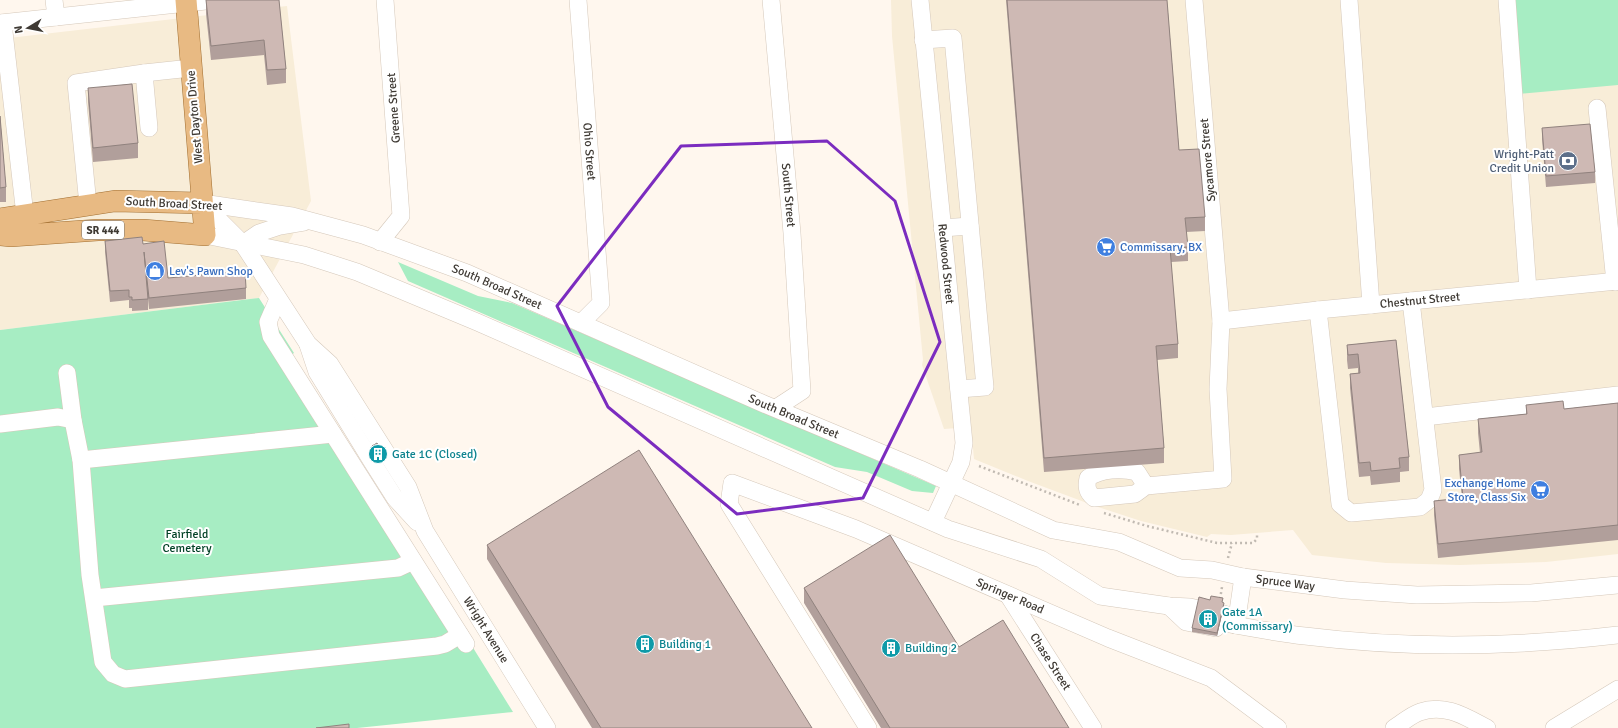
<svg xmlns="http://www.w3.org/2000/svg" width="1618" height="728" viewBox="0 0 1618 728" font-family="Signika,sans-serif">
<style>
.commercial{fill:#f8edd8}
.green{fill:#a7edc3}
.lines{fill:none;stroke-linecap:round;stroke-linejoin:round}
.minor-casing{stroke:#d5c8ba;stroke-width:18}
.major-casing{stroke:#a26f31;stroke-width:22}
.path{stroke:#c1bab2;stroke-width:2.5;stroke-dasharray:2 3;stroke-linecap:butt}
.minor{stroke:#fff;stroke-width:17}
.major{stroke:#e8ba83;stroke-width:21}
.wall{fill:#b19f9b}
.shaded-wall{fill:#90827e}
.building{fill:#ceb9b4;stroke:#90827e}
.marked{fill:none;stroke:#7b2cbf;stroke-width:3;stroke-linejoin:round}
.labels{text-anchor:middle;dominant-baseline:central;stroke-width:4;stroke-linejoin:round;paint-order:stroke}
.shield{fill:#fff;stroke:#787470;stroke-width:1}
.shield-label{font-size:11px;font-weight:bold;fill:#3e3933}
.street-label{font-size:12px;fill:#3e3933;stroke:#fff}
.service-label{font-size:12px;fill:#4e5e75;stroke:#fff;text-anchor:end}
.shop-label{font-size:12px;fill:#366cbe;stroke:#fff;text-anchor:start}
.culture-label{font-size:12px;fill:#0d838f;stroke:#fff;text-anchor:start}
.park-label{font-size:12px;fill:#024126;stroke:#fff}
</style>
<rect width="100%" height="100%" fill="#fff7ee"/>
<!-- commercial -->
<path class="commercial" d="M891 0H1618V554L1546 562 1460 565 1386 563 1312 555 1293 530 1231 535 1211 534 1207 537 1141 521 1095 506 1028 481 974 459 971 427 944 429 922 365 923 360 892 36Z
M287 6 311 201 259 298 0 330V39Z"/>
<!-- green -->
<path class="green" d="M1511 0H1618V85L1519 94Z
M398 262 478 296 512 303 936 486 933 493 912 491 867 472 835 467 408 281Z
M259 298 294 353 291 355 513 712 357 728H0V330Z"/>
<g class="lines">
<defs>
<g id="minor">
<path d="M54 0 56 17"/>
<path id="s1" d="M578 0 601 303 581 323"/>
<path id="s2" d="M771 0 792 233 802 391 776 408"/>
<path id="s3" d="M920 0 964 443 961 462 933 522"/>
<path d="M1349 0 1371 305"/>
<path d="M1507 0 1528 290"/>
<path d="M0 23 215 0"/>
<path d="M3 23 25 215"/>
<path d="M923 40 953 38 985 387 959 389"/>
<path d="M144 73 191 68"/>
<path d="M1597 108 1615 282"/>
<path id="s4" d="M202 203 292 216 363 235 467 273 764 404 920 469 1053 530 1119 542 1180 568 1212 570 1243 577 1345 590 1417 595 1531 593 1618 585"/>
<path id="s5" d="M202 203 243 244 308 344 330 364 408 487 425 531 547 728"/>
<path d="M88 205 76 83 144 73 149 128"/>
<path d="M942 228 970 226"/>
<path d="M205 235 304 255 357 272 477 322 948 529 1041 559 1100 596 1169 606 1190 607 1224 614 1236 625"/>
<path d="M380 242 401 216 385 0"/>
<path d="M243 244 259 233 280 226 304 222"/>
<path d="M278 299 268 322 271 336 466 644"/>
<path d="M1318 310 1340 504 1351 513 1420 507 1429 500 1433 490 1411 301"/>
<path id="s6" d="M1221 321 1318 310 1618 281"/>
<path d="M308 345 317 372 371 460 395 498 417 522"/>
<path d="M67 373 73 420 81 460 90 575 103 662 113 674 125 679 437 646 445 644 460 635"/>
<path d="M1425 417 1618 395"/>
<path d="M0 424 58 417 73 420"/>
<path d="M81 460 333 434"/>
<path d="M1146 486 1137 472C1121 468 1101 469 1088 478 1086 487 1087 492 1094 498L1135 494 1146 486 1223 479 1218 389 1221 321 1194 0"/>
<path id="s7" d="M1008 595 1093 728"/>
<path d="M94 598 398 568 413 561"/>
<path d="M1169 606 1186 622 1216 628"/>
<path d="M1224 623C1251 628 1278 633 1305 636 1409 649 1515 647 1618 635"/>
<path d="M1236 625 1243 577"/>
<path id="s8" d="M868 728 729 504 732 483 856 529 1108 638 1211 678 1278 728"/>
<path d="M1394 728C1402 723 1411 715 1420 712 1445 703 1466 717 1487 728"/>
<path d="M1554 728 1618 689"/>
</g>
<path id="major" d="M0 219 115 201 202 203
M0 235 11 236 98 230H143L205 235 186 0"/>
</defs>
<!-- minor casing -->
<use href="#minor" class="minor-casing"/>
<!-- major casing -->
<use href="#major" class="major-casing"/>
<!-- path -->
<path class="path" d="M979 466 1080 505
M1104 513 1147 526 1217 543H1253L1257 539V533
M1228 558 1232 543
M1220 599 1222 587"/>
<!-- minor -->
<use href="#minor" class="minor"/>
<!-- major -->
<use href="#major" class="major"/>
</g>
<!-- wall -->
<path class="wall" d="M206 0H279L286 69V83L267 85 264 55 211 60 206 14Z
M1006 0H1167L1179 150 1205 217V231L1186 232 1188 247V261L1171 262 1178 344V358L1157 360 1164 448V463L1044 472Z
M88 88 138 143V158L93 162 88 102Z
M0 116 6 187V202H0Z
M1542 128 1595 172V183L1546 187 1542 139Z
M105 241 143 244 168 278 246 288V299L149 309 148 299V310L132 311V308H129V300L110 302 105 252Z
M1396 340 1409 457V471L1400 472V482L1371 485 1370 476 1359 477 1350 388V374L1358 373V368L1348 369 1347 360V345Z
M1618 403V540L1438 558 1434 515V501L1462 498 1459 469V455L1480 453 1478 433V419L1526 414V405L1564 409Z
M372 446 384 459 379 462 372 450Z
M487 545 812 728H592L487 559Z
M804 588 959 647 1069 728H881L804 603Z
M1222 602 1224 606 1217 636 1192 632V628Z"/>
<!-- shaded-wall -->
<path class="shaded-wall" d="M384 455V459L379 462V458Z
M1224 603V606L1217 636V633Z"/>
<!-- building -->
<path class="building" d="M206 0H279L286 69 267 70 264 40 211 46Z
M1007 0H1167L1179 150 1199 149 1205 217 1185 218 1188 247 1170 248 1178 344 1156 346 1164 448 1044 458Z
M132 84 138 143 93 148 88 88Z
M0 116 6 187 0 188Z
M1590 124 1595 172 1546 176 1542 128Z
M142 237 143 244 164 241 168 278 245 271 246 288 149 298 144 252 148 299 132 300V297H129V290L110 291 105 241Z
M1396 340 1409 457 1399 458 1400 468 1371 471 1370 462 1359 463 1350 374 1360 373 1358 354 1348 355 1347 345Z
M1563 401 1564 409 1618 403V525L1438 544 1434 501 1463 498 1459 455 1482 452 1478 419 1527 414 1526 405Z
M377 443 384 455 379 458 372 446Z
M639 450 812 728H601L487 545Z
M890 535 959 647 1003 620 1069 728H890L804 588Z
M1211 596 1223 598 1222 602 1224 603 1217 633 1192 628 1199 597 1210 600Z
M349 724V728H316Z"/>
<!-- marked area -->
<path class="marked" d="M827 141 895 201 940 342 863 498 737 514 608 407 557 306 681 146Z"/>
<!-- icons -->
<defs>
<symbol id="bank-disc" viewBox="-11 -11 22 22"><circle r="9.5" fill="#5c6f8a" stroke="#fff"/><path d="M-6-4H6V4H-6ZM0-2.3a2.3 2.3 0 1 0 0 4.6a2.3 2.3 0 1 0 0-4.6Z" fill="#fff"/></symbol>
<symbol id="supermarket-disc" viewBox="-11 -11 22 22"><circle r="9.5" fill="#3f7fe0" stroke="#fff"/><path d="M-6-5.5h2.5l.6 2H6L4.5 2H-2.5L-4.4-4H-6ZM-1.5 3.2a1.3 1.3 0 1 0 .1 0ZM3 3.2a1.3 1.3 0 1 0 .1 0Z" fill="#fff"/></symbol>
<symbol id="shop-disc" viewBox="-11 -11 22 22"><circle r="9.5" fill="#3f7fe0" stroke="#fff"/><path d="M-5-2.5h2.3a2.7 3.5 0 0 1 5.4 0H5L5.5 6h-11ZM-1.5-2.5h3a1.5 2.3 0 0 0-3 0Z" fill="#fff"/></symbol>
<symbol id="building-disc" viewBox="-11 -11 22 22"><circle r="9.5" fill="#0f9aa8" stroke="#fff"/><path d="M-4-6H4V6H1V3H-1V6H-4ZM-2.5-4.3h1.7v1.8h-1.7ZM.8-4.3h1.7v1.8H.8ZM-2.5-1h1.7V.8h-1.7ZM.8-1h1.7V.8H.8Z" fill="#fff"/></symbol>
</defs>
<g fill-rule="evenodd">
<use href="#bank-disc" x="1557" y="150" width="22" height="22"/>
<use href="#supermarket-disc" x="1095" y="236" width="22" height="22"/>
<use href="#shop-disc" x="144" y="260" width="22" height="22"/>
<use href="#building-disc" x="367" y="443" width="22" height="22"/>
<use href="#supermarket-disc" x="1529" y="479" width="22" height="22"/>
<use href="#building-disc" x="1197" y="608" width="22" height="22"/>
<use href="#building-disc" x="634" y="633" width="22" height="22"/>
<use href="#building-disc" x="880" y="637" width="22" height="22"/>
</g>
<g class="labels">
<!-- shield labels -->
<rect class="shield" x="82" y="221" width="42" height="18" rx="3"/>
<g class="shield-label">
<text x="103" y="230">SR 444</text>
</g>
<!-- street labels -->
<g class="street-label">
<text transform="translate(394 108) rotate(-94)">Greene Street</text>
<text transform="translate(195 117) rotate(-95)">West Dayton Drive</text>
<text stroke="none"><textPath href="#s1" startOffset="152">Ohio Street</textPath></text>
<text transform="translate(1208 160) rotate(-95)">Sycamore Street</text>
<text stroke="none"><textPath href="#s2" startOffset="196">South Street</textPath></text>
<text transform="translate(174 204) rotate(3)">South Broad Street</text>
<text stroke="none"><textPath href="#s3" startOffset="265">Redwood Street</textPath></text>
<text stroke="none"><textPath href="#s4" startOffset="308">South Broad Street</textPath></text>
<text stroke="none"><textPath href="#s6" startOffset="200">Chestnut Street</textPath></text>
<text stroke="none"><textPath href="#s4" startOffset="632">South Broad Street</textPath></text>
<text stroke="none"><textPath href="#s4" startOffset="1155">Spruce Way</textPath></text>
<text stroke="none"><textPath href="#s8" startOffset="585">Springer Road</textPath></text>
<text stroke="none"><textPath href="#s5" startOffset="516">Wright Avenue</textPath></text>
<text stroke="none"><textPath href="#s7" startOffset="79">Chase Street</textPath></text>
</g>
<!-- service labels -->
<g class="service-label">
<text x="1554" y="154">Wright-Patt<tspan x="1554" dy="14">Credit Union</tspan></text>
</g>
<!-- shop labels -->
<g class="shop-label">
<text x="1120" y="247">Commissary, BX</text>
<text x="169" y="271">Lev's Pawn Shop</text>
<text x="1526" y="483" text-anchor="end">Exchange Home<tspan x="1526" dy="14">Store, Class Six</tspan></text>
</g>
<!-- culture labels -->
<g class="culture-label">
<text x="392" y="454">Gate 1C (Closed)</text>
<text x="1222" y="612">Gate 1A<tspan x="1222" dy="14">(Commissary)</tspan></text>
<text x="659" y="644">Building 1</text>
<text x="905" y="648">Building 2</text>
</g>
<!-- park labels -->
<g class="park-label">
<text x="187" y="534">Fairfield<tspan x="187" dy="14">Cemetery</tspan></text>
</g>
</g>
<!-- north arrow -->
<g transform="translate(28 28) rotate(260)" stroke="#ffffff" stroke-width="3" paint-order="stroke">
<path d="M0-3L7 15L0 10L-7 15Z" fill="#3e3933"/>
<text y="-6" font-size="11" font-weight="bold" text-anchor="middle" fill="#3e3933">N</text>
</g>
</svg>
